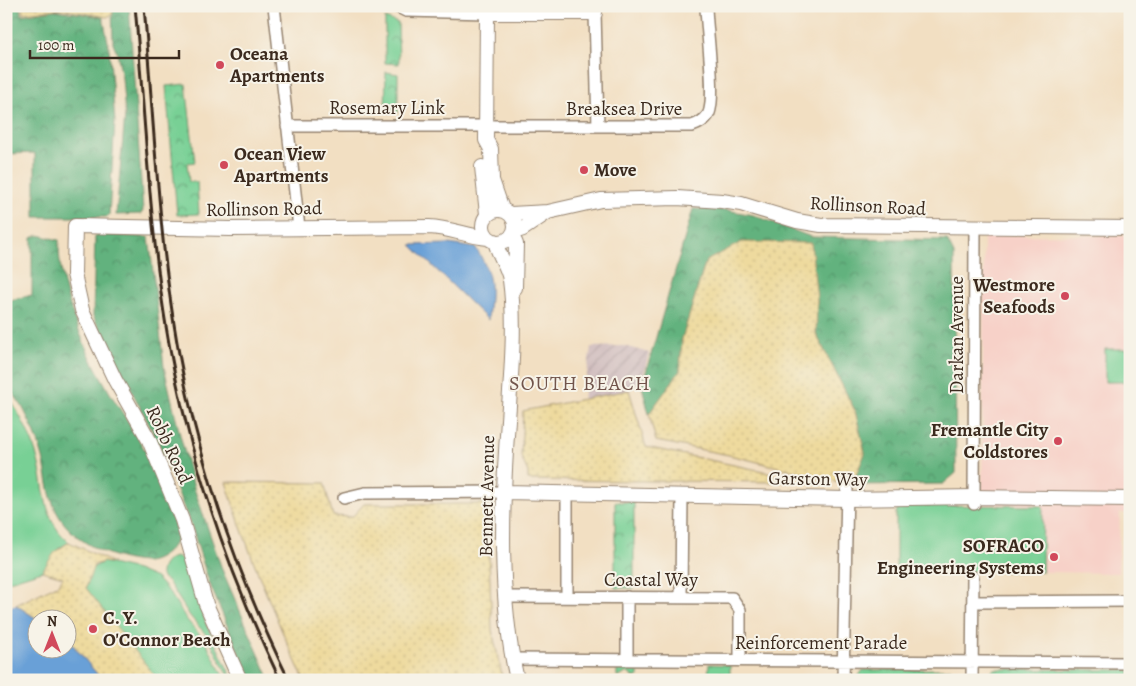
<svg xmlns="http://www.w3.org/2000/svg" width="1136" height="686" viewBox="0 0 1136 686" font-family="Alegreya,serif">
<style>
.built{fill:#f7d1c8}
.industrial{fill:url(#industrial-furrows)}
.green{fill:#78d095;stroke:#5a7d5a}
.forest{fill:url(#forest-crowns);stroke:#4e6e4e}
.sand{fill:url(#sand-dots);stroke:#94825e}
.park{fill:url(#park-crowns);stroke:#5a7d5a}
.water{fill:#69a0d7;stroke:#52657a}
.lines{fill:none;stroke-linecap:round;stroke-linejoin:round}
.minor-casing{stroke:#968470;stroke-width:14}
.tertiary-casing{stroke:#968470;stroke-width:16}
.minor{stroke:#fff;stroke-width:11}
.tertiary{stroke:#fff;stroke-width:14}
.rail{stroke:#3b2a1e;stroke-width:3}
.poi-dot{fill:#d1495b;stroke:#f7f3e8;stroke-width:2}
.labels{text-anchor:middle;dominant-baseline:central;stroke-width:4;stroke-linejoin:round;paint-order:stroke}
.poi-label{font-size:19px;font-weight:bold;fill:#3b2a1e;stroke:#f7f3e8;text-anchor:start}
.street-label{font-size:19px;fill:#3b2a1e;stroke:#f7f3e8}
.neighbourhood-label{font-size:20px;letter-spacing:1px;fill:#71544b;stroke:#f7f3e8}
</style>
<defs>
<pattern id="industrial-furrows" width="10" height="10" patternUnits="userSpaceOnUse" patternTransform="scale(1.25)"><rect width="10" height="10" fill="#d2bfc0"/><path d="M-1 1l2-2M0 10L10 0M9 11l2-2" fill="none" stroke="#b5a4a5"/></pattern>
<pattern id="forest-crowns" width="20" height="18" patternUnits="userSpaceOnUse" patternTransform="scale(1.25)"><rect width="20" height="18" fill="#62b27e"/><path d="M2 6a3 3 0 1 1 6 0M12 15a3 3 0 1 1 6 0" fill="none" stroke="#529167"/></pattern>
<pattern id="sand-dots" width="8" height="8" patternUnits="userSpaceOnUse" patternTransform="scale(1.25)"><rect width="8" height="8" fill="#eeda9e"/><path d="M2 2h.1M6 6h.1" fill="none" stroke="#cdbb88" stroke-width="1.8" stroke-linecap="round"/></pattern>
<pattern id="park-crowns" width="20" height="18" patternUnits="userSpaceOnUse" patternTransform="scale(1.25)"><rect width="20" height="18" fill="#78d095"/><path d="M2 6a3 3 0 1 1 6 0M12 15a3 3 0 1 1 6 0" fill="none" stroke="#64a979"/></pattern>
</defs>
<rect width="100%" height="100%" fill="#f7f3e8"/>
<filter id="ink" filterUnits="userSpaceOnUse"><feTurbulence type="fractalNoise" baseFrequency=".02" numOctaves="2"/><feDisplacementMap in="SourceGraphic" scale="10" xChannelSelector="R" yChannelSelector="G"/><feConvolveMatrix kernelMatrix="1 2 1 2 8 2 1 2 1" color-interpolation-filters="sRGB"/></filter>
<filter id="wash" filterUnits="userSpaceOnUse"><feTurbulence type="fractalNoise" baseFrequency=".0096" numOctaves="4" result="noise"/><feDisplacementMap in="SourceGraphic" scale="20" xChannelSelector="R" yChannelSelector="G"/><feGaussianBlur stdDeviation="1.12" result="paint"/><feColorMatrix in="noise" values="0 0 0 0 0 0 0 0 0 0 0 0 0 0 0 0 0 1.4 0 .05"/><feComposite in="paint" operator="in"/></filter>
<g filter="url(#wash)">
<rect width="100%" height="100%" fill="#f2dfc2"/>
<!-- built -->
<path class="built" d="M984 235 1130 236V513H1120L1118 573 1043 572V505L982 504Z"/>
<!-- industrial -->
<path class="industrial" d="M624 346 649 353 642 381 629 390 583 399 591 347Z"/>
<!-- green -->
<path class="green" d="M1105 349H1130V382H1105Z
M6 394C18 410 30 434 36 453 46 485 41 519 69 542L59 548 42 571 6 582Z
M899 505 1043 506 1042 572 896 571V513Z
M176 557 187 562 206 624 233 680H230L208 637 190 616 169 583 161 576C160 566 167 558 176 557Z
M103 562 137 570 156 578 170 593 187 620 206 642 225 680H158L86 588 91 569Z
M709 664 730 665V677L721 672 708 677Z
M617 665H638V677H633L627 672 621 676H617Z"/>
<!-- forest -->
<path class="forest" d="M6 6H20L22 15 54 10 103 17 109 47 115 122 109 215 106 217H35V153L7 154Z
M112 6H129L143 211 141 214 116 215 125 115 122 78 117 52 113 43Z
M693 209 727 210 753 215 811 237 947 240 954 254 956 473 943 484 852 485 865 453 855 411 816 334 817 300 706 261 682 339 680 371 649 414 642 386Z
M38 235 59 240C57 280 81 343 101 377 113 401 130 422 142 445 158 474 170 505 177 537 173 551 157 563 143 562 109 559 67 540 54 506 47 489 47 469 41 451 37 436 29 420 22 406 17 398 7 388 6 380 2 356 6 325 6 301L32 295V238Z
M95 235 149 237 164 367 179 431 195 491 223 572 270 680H250L209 582 193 531 159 444 93 316Z"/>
<!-- sand -->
<path class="sand" d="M23 6H112L113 14 107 17 60 9 23 13Z
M742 242 811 243 817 300 816 334 855 411 865 453 852 485 729 455 656 441 649 414 680 371 682 339 706 261Z
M629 390 646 447 763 471 788 482 528 480V472L521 457 523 411Z
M226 482 324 483 333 516 352 517 364 504H484L487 507 492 630 503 680H304C274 615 247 550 226 482Z
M69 542 113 563 103 562 94 565 86 588 158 680H102L68 639V618L37 619 16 605 59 584 63 577 42 571 55 552Z"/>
<!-- park -->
<path class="park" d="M385 18 398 23 399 64 385 63Z
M386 72 398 74V113L385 112Z
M186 84 195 162 187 163 189 182H197L199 214 177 215 166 86Z
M615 502H634V588H615Z
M951 669 957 675V680H856L863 670Z
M994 669 1130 670V680H988V676Z"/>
<!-- water -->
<path class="water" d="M449 244 476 248C494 278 491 287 488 320L411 245Z
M16 605 37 619 38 648H68V639L102 680H6V608Z"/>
</g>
<g filter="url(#ink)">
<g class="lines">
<defs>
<path id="minor" d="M274 6 299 228
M396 6 406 11 487 13
M595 13 598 126
M287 126H692C698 124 704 121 708 115 717 100 706 27 706 6
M567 493V597
M344 498 365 493 505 492
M974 504 975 227
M505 597 732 598 740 610V660
M627 597V659
M681 597 682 495
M973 602 1130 601
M512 659 1130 663
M843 680 847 489
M972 680 973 577"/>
<path id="tertiary" d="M482 167 487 214
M502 209 492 180 491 149 486 140 487 13H595V6
M483 226a16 16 0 1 1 32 0a16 16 0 1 1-32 0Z
M511 214 548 212 601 200 677 198 722 201 741 204 797 221 821 225 1130 228
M514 232 523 229 548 212
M512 235 516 244 515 288
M495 241C498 255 508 266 510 280 516 324 511 376 508 420 502 505 498 596 517 680
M505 492 847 499 974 497 1130 499
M240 680 206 604 182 520 149 440 115 380 82 310 74 274 75 226 231 229 429 227C450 228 467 236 488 238"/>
</defs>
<!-- minor casing -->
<use href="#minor" class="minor-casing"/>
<!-- tertiary casing -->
<use href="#tertiary" class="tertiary-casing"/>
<!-- minor -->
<use href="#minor" class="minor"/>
<!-- tertiary -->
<use href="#tertiary" class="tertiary"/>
<!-- rail -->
<path class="rail" d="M135 6C146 126 150 252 174 370 196 479 232 580 280 680
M144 6C155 133 159 264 186 389 208 490 243 587 289 680"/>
</g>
</g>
<!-- markers -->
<g class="poi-dot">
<circle cx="220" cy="65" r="5"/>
<circle cx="224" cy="165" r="5"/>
<circle cx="584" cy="170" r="5"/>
<circle cx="1065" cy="296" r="5"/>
<circle cx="1058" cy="441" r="5"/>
<circle cx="1054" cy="557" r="5"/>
<circle cx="93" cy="629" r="5"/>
</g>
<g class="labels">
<!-- poi labels -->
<g class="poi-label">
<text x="230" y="54">Oceana<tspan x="230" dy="22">Apartments</tspan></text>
<text x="234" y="154">Ocean View<tspan x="234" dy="22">Apartments</tspan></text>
<text x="594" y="170">Move</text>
<text x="1055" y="285" text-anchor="end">Westmore<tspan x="1055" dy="22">Seafoods</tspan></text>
<text x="1048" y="430" text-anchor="end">Fremantle City<tspan x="1048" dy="22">Coldstores</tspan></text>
<text x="1044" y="546" text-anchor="end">SOFRACO<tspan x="1044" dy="22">Engineering Systems</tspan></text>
<text x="103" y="618">C. Y.<tspan x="103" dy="22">O'Connor Beach</tspan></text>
</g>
<!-- street labels -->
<g class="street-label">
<text x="387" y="108">Rosemary Link</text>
<text x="624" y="109">Breaksea Drive</text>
<text transform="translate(868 206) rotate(3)">Rollinson Road</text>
<text transform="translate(264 209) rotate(-1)">Rollinson Road</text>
<text transform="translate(957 335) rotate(-90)">Darkan Avenue</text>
<text transform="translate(169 445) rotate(65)">Robb Road</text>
<text transform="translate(818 479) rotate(1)">Garston Way</text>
<text transform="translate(487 496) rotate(-89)">Bennett Avenue</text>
<text x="651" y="580">Coastal Way</text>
<text x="821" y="643">Reinforcement Parade</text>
</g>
<!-- neighbourhood labels -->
<g class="neighbourhood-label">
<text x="580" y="383">SOUTH BEACH</text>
</g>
</g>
<!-- margin -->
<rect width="1136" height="686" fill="none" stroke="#f7f3e8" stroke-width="25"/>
<!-- north arrow -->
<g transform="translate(52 634)"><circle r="24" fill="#f7f3e8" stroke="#aca397"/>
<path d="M0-4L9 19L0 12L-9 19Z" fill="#d1495b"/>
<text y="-8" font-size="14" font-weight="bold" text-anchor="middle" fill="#3b2a1e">N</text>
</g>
<!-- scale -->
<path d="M30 50v8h149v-8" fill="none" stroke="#3b2a1e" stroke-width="2.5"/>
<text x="38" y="50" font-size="15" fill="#3b2a1e" stroke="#f7f3e8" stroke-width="4" paint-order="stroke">100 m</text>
</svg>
